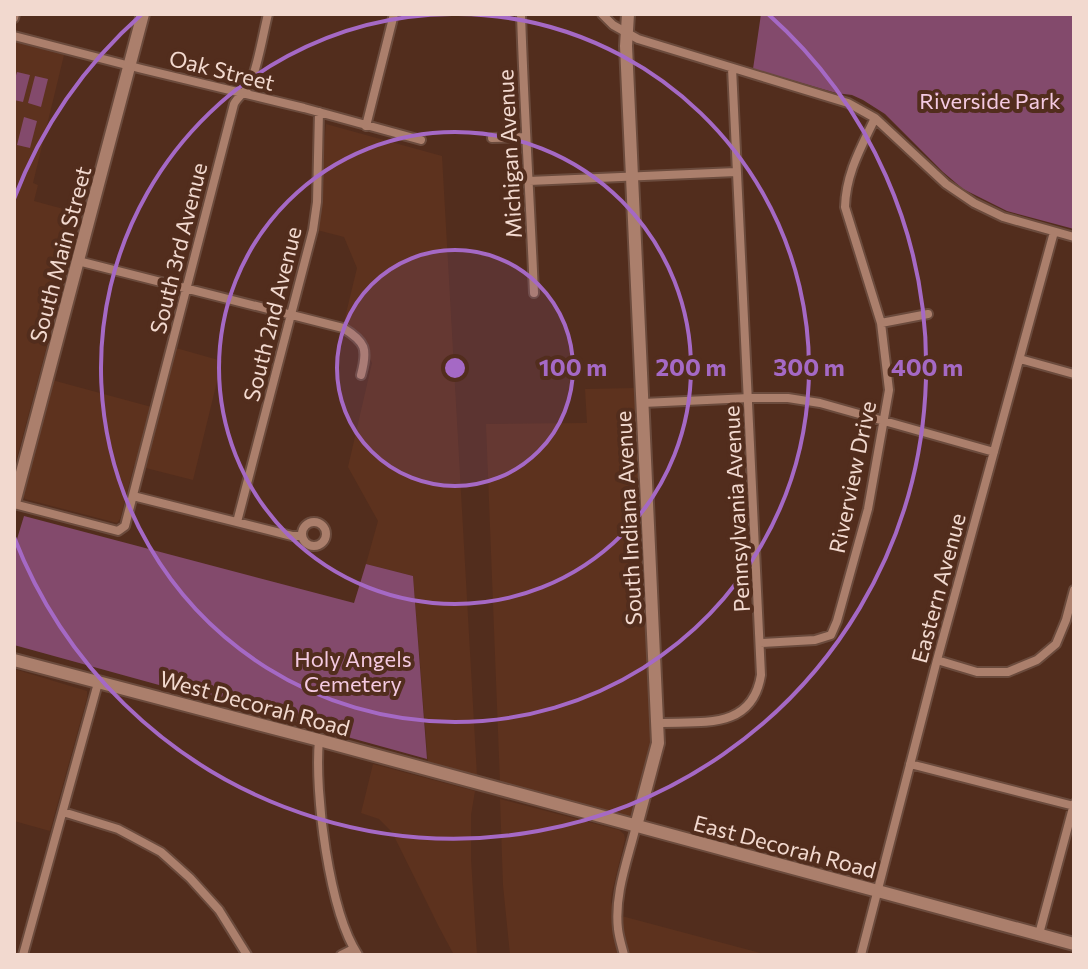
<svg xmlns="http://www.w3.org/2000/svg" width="1088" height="969" viewBox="0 0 1088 969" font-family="Commissioner,sans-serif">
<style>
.built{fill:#5d321e}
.green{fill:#834a6c}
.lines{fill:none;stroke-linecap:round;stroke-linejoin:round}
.street-casing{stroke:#6b4b3d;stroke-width:12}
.secondary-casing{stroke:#6b4b3d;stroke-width:16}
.street{stroke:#ab7f6c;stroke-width:8}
.secondary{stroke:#ab7f6c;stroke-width:12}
.ring{fill:none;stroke:#a569c5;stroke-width:4}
.labels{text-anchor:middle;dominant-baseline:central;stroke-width:8;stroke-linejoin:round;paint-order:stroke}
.street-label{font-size:22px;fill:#f2d9cf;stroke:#522d1d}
.park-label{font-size:22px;fill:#f4cae1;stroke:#522d1d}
.centre{fill:#a569c5;stroke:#522d1d;stroke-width:4}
.ring-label{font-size:24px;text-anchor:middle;font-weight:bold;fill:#a569c5;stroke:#522d1d;stroke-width:8;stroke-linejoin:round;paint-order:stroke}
</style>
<rect width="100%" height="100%" fill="#522d1d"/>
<!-- built -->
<path class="built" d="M14 42 64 55 33 183 38 185 34 201 82 214 14 469Z
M326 124 442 156 477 776 428 763 413 576 366 564 378 521 348 467 372 363 359 335 342 330 357 268 344 237 317 230Z
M176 348 222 361 193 480 134 465 120 519 117 523 25 499 23 495 25 486 52 380 159 409Z
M635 388 651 743 633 810 630 816 622 815 500 783 486 424 587 423 585 389Z
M14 669 87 691V698L50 831 14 821Z
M373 764 475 791 471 815V859L477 955H454L439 927 392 832 379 819 361 813Z
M500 799 619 830 624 834 625 839 612 892 611 901 614 914 768 955H510L503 885Z"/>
<!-- green -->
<path class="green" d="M761 14H1074V229L1007 211 963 189 943 172 885 114 863 100 852 95 836 93 753 69Z
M17 72 30 75 23 102 14 100V82Z
M35 76 48 79 41 107 28 103Z
M24 117 37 121 30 148 17 145Z
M24 516 354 603 366 564 413 576 427 759 14 645V549Z"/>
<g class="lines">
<defs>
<path id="street" d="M521 14C524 107 530 200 534 293
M602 14 613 25 638 39 848 103 875 118 946 184 974 203 1003 217 1074 237
M14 18 15 14
M14 36 142 69 304 108 421 140
M366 126 394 14
M492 138 525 137
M529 181 736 172
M78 261 343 328C366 342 368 349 361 375
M881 323 928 314
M1020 359 1074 374
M643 403 749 398H788L820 403 994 452
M133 496 292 536H302
M14 504 118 531 125 526 234 104C238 96 246 92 250 84 258 66 263 34 268 14
M302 534a12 12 0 1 1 24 0a12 12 0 1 1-24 0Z
M237 522 313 230 317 202 319 112
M760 643 815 640 831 635 837 621 868 509 889 390 881 323 845 207C846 173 861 148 875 118
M937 660 977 672H1008L1037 660 1056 644 1066 620 1074 590
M658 723C701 721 752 731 761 675L732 68
M319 740C314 792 329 911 358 955
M910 764 1074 806
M63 812 118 829 161 852 190 878 219 910 247 955
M1039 934 1074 804
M23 955 98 683
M341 955 353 949
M624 955C622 947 619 938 618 929 614 894 628 859 636 826
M861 955 937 660 1054 232"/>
<path id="secondary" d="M628 14 626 46 658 743 636 826
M14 503 143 14
M14 660 319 740 1074 944"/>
</defs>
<!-- street casing -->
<use href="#street" class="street-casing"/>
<!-- secondary casing -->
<use href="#secondary" class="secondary-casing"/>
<!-- street -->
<use href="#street" class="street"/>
<!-- secondary -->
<use href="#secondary" class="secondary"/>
</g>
<!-- distance rings -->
<circle cx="455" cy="368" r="118" fill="#a569c5" fill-opacity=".12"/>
<g class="ring">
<circle cx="455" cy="368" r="118"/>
<circle cx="455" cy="368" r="236"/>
<path d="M458 14A354 354 0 1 1 452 14"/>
<path d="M14 199A472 472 0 0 1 142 14M768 14A472 472 0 1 1 14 537"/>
</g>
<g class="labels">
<!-- street labels -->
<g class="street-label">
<text transform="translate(222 70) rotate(14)">Oak Street</text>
<text transform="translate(509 154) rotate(-93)">Michigan Avenue</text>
<text transform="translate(178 248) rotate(-76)">South 3rd Avenue</text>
<text transform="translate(60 254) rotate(-75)">South Main Street</text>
<text transform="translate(272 314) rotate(-76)">South 2nd Avenue</text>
<text transform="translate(852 477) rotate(-78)">Riverview Drive</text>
<text transform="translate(736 509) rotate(-93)">Pennsylvania Avenue</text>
<text transform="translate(628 518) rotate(-93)">South Indiana Avenue</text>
<text transform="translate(938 588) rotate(-75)">Eastern Avenue</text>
<text transform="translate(255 703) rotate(15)">West Decorah Road</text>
<text transform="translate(785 846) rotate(15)">East Decorah Road</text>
</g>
<!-- park labels -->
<g class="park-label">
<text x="990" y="100">Riverside Park</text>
<text x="353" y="658">Holy Angels<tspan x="353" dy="25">Cemetery</tspan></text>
</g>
</g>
<circle cx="455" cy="368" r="12" class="centre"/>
<g class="ring-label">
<text x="573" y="376">100 m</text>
<text x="691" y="376">200 m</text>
<text x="809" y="376">300 m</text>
<text x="927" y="376">400 m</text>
</g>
<!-- border -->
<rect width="1088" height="969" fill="none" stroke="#f2d9cf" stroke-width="32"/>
</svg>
